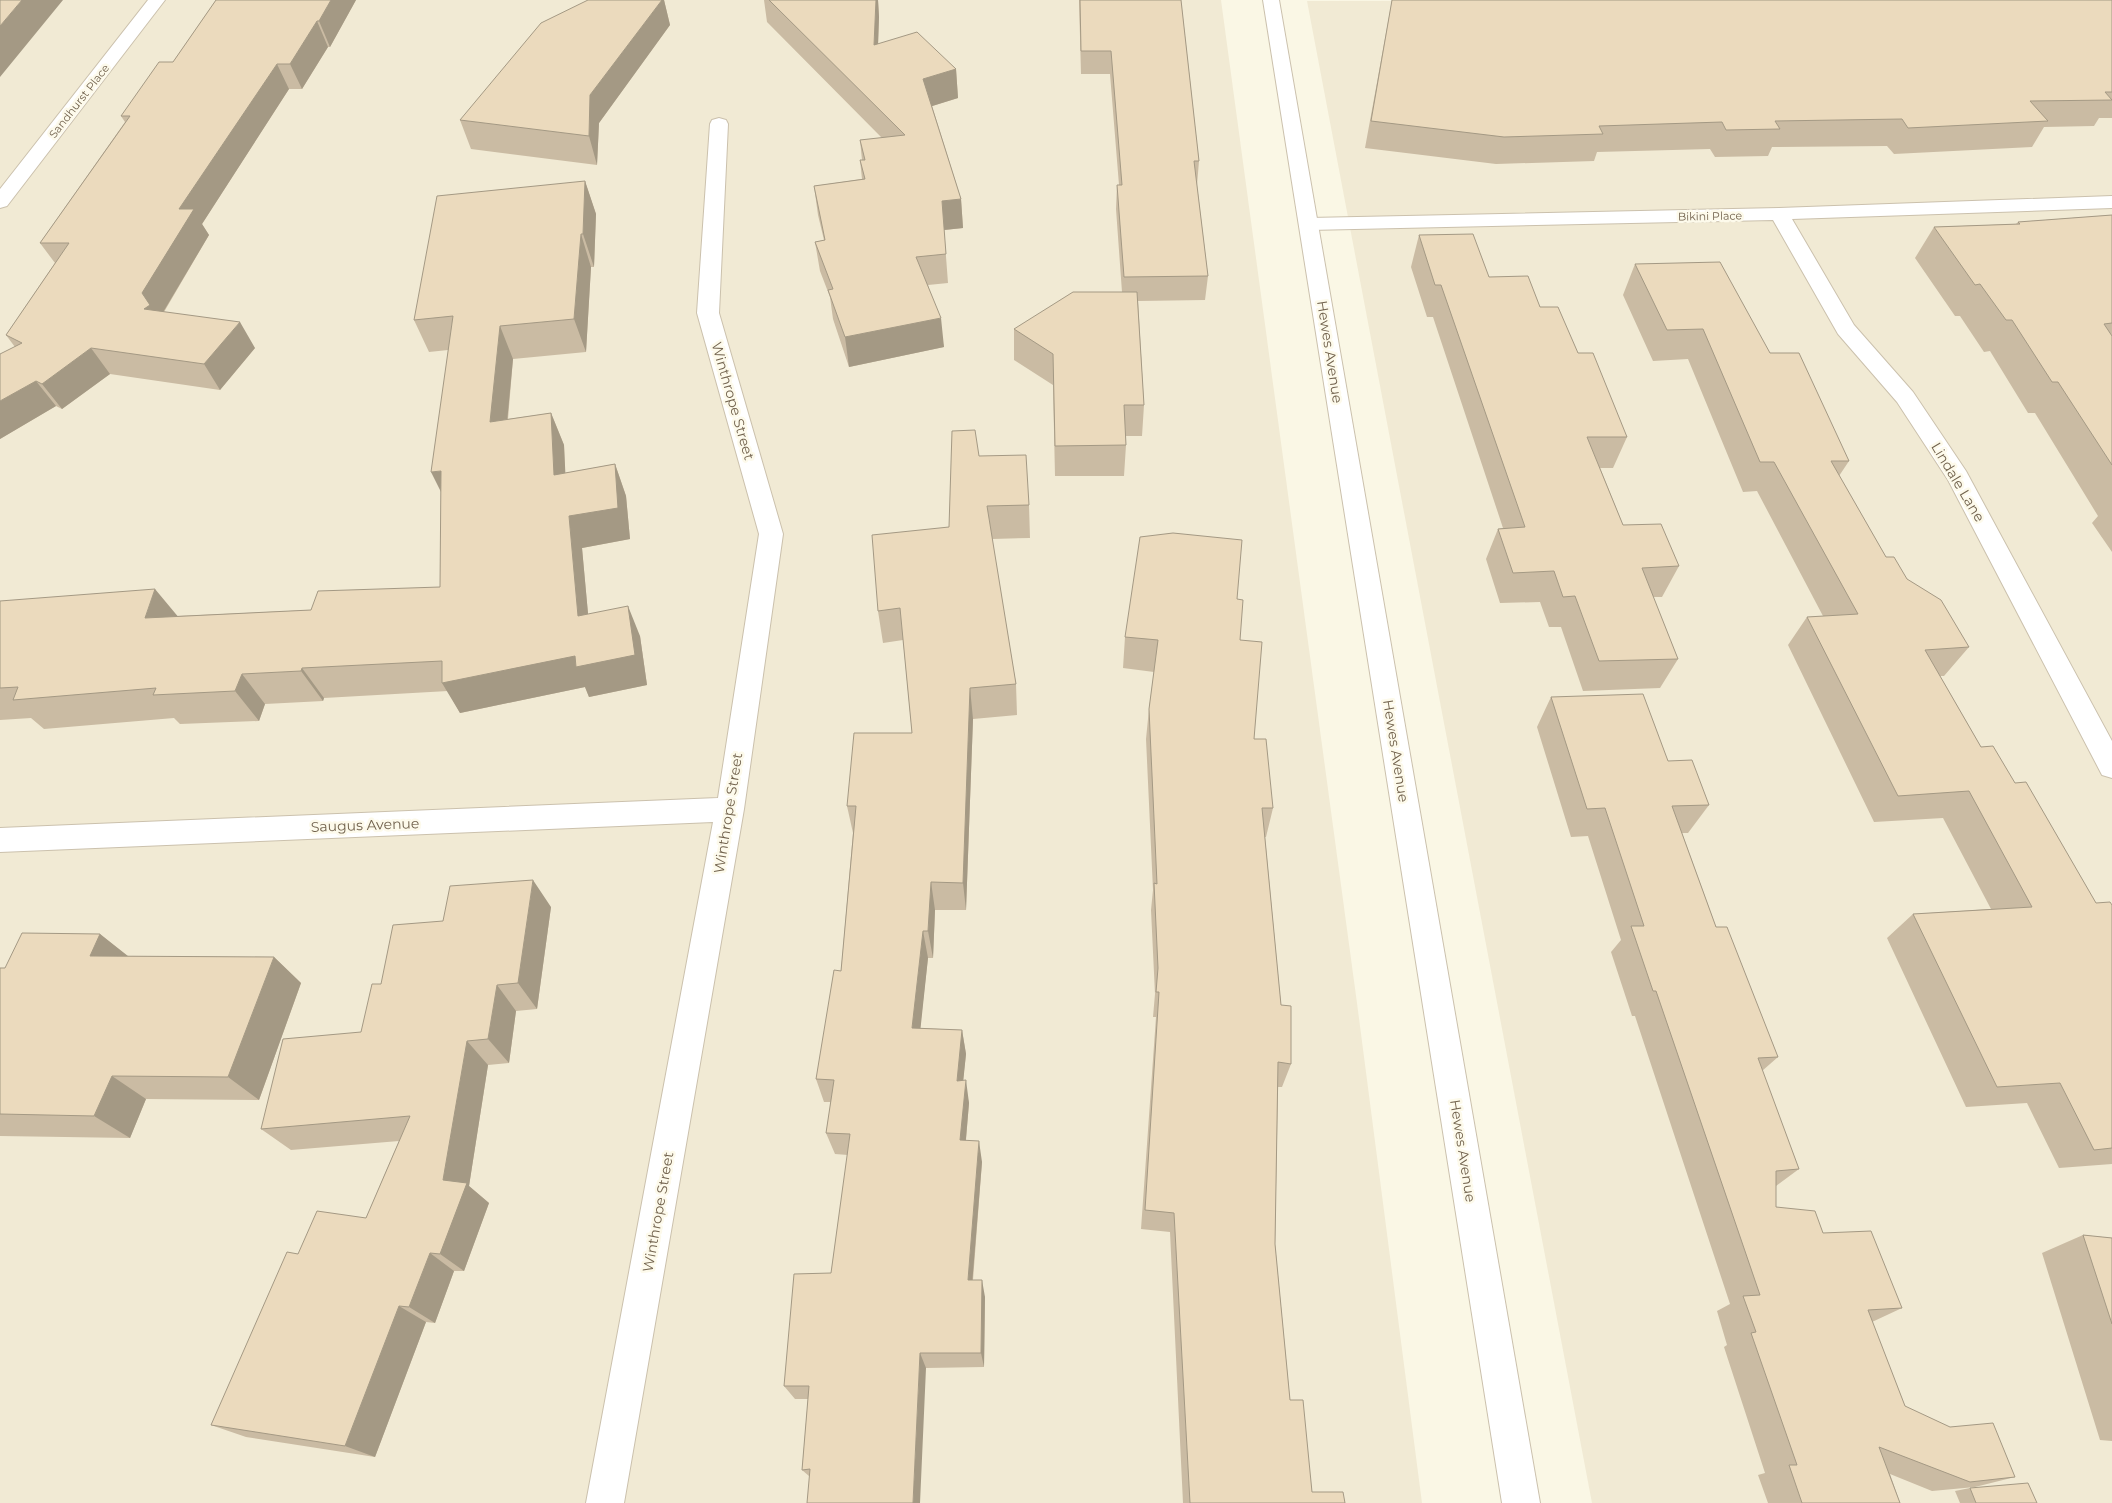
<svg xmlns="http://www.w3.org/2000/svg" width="2112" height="1503" viewBox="0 0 2112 1503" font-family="Montserrat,sans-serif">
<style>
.residential{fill:#f1ead4}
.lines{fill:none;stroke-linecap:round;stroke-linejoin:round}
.minor-casing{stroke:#cbc1ad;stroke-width:2}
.tertiary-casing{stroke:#cbc1ad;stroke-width:2}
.minor{fill:#fff;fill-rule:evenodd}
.tertiary{fill:#fff;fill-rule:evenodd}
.wall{fill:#cabba3}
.shaded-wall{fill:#a49984}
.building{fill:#ebdabd;stroke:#a49984}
.labels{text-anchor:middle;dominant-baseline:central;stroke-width:5;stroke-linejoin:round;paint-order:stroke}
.far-street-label{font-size:11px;fill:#71624d;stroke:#fdfaeb}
.street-label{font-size:14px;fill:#71624d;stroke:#fdfaeb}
</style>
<rect width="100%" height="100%" fill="#faf7e5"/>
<!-- residential -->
<path class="residential" d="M0 0H1221L1357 1003 1422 1503H0Z
M2112 0V1503H1592L1307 1Z"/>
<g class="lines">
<defs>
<path id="minor" d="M148 0H165L7 206 0 208V189Z
M719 118 726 120 728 124 719 313 783 534 744 809 624 1503H586L713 822 0 852V828L718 798 759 534 697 313 710 124 712 120Z
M2112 196V208L1792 219 1854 325 1913 392 1966 471 2112 741V778L2102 775 1948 480 1897 402 1838 334 1773 220 1309 230 1302 228 1299 224 1302 220 1309 218 1779 208Z"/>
<path id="tertiary" d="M1263 0H1279L1540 1503H1502Z"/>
</defs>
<!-- minor casing -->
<use href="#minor" class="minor-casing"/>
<!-- tertiary casing -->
<use href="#tertiary" class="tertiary-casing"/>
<!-- minor -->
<use href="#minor" class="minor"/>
<!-- tertiary -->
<use href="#tertiary" class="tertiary"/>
</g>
<!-- wall -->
<path class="wall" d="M216 0H356L330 47H328L302 89H289L202 224 209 235 164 312 255 348 220 390 110 374 62 409 56 406 0 439 15 347 6 335 55 263 40 243 125 122 121 116 173 62Z
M588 0H664L670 25 599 123 597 165 471 149 460 120Z
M764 0H878L879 17 878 44 956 69 958 98 932 106 961 199 963 228 944 230 948 283 928 285 944 347 849 367 833 319 830 297 820 271 815 242 824 240 818 215 814 186 862 179 860 160H862L860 140 882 138 767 22Z
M1079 0H1181L1199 161 1197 185 1208 276 1205 300 1138 301 1144 405 1142 436H1126V445L1124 476H1055L1053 385 1014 360V329L1122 292 1116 209 1117 185H1119L1110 74H1081Z
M1392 0H2112V118H2099L2094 126 2044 127 2032 147 1894 154 1887 146 1772 147 1768 156 1715 157 1710 149 1597 152 1594 161 1496 164 1365 148Z
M585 181 596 214 594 267H591L586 352 513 359 508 419 551 413 564 445 565 473 615 464 626 496 630 539 582 548 588 614 640 636 647 685 589 697 585 687 460 713 448 691 324 698 323 701 265 704 259 721 180 724 174 718 44 729 31 718 0 720V601L178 616 311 610 440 587 448 350 429 352 414 320Z
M2112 215V552L2092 523 2098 516 2035 413H2028L1990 351 1984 352 1960 316H1955L1915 258 1934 227 2016 224 2018 222Z
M1419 235 1540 307 1578 353 1627 437 1613 468H1600L1623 525 1679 566 1662 597H1653L1678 659 1660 688 1583 691 1561 627H1549L1540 602 1500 603 1486 559 1498 529 1503 528 1433 317H1427L1411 267Z
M1635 264 1770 353 1849 461 1839 476 1886 557 1907 579 1969 647 1944 676H1940L1981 747 2015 783 2096 903 2112 905V1164L2059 1168 2027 1103 1966 1107 1887 938 1913 914 1991 909 1943 818 1874 822 1788 645 1807 617 1823 616 1757 491 1743 492 1688 359 1653 361 1623 295Z
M979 456 1029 505 1030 538 992 539 1016 684 1017 715 973 719 966 910H935L933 958H928L920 1028 962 1030 966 1054 963 1080 969 1103 966 1140 982 1162 973 1280 985 1297 984 1367 926 1368 809 1476 802 1470 808 1399H795L784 1386 831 1273 848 1155 835 1154 826 1133 831 1102H824L816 1079 841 971 853 833 847 806 912 733 903 640 883 643 878 611 949 527Z
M1237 599 1240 640 1254 739 1273 808 1266 837H1265L1281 1005 1291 1064 1282 1087H1278L1275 1244 1290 1400 1312 1492 1345 1503H1183L1170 1232 1141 1229 1156 1017H1153L1155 994 1151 910 1153 890 1146 739 1149 709 1154 672 1123 668 1125 637Z
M1551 697 1668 761 1709 805 1688 833H1682L1716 927 1778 1057 1762 1071 1799 1169 1776 1186V1207L1823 1233 1902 1308 1872 1322 1905 1406 2015 1477 1975 1487 1932 1491 1890 1474 1900 1503H1768L1758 1475 1765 1473 1724 1347 1727 1345 1717 1311 1730 1304 1635 1016H1632L1611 952 1621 940 1588 836 1571 837 1537 727Z
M551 907 537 1009 516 1011 509 1063 488 1065 469 1186 489 1203 464 1271H454L435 1323 426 1322 375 1457 246 1437 211 1425 298 1254 366 1218 399 1141 291 1150 261 1129 361 1032 381 984 443 921Z
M100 934 127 956 274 957 301 983 259 1100 146 1099 130 1138 0 1136V968H5Z
M2083 1235 2112 1238V1441L2100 1440 2042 1253Z
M1970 1488 2037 1503H1960L1955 1491Z"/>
<!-- shaded-wall -->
<path class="shaded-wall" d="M22 0H63L0 77V26Z
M331 0H356L330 47 319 21Z
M662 0H664L670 25 599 123 597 165 589 136 590 95Z
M876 0H878L879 17 877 74 874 45Z
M317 21 328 47 302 89 290 64Z
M277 64 289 89 202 224 209 235 159 319 144 309 142 293 179 209Z
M956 69 958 98 926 108 923 79Z
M585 181 596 214 594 267 583 234Z
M961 199 963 228 944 230 942 201Z
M581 234 591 267 586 352 574 319Z
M941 318 944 347 849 367 845 337Z
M240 322 255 348 220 390 204 364Z
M500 326 513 359 504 454 490 422Z
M91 348 110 374 62 409 42 384Z
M36 381 56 406 0 439V401Z
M551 413 564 445 567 507 554 475Z
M615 464 626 496 630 539 582 548 591 646 578 616 569 516Z
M441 471 447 504 431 472Z
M155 589 180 619 145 618Z
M628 606 640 636 647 685 589 697 585 687 460 713 442 683Z
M302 668 324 698 323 701 301 671Z
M242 674 265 704 259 721 235 691Z
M970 688 973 719 966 910 963 883Z
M533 880 551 907 537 1009 518 983Z
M931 882 935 910 933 958 928 931Z
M923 931 928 958 918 1052 912 1028Z
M100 934 133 960 90 956Z
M274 957 301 983 259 1100 228 1077Z
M497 985 516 1011 509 1063 488 1039Z
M962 1030 966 1054 961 1103 957 1081Z
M467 1041 488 1065 469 1186 489 1203 464 1271 440 1254 443 1180Z
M112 1076 146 1099 130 1138 94 1116Z
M966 1080 969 1103 964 1161 960 1140Z
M979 1141 982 1162 971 1297 968 1280Z
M430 1253 454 1271 435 1323 409 1307Z
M982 1280 985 1297 984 1367 981 1353Z
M399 1306 426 1322 375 1457 345 1446Z
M920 1353 926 1368 920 1503H913Z"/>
<!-- building -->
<path class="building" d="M0 0H22L0 26Z
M216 0H331L319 21H317L290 64H277L179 209H194L142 293 150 305 144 309 240 322 204 364 91 348 42 384 36 381 0 401V354L22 343 6 335 69 243H40L130 116H121L159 62H173Z
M588 0H662L590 95 589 136 460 120 541 23Z
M769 0H876L874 45 917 32 956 69 923 79 961 199 942 201 946 254 916 257 941 318 845 337 828 290 833 289 815 242 825 240 814 186 865 179 860 160H865L860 140 905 135Z
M1080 0H1181L1199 161H1194L1208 276 1124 277 1117 185H1122L1111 51H1081Z
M1392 0H2112V92H2105L2112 100 2030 101 2048 121 1908 128 1902 119 1775 121 1780 129 1726 130 1722 122 1599 126 1603 134 1504 137 1371 121Z
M585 181 583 234H581L574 319 500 326 490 422 551 413 554 475 615 464 618 508 569 516 578 616 628 606 635 655 576 667 575 656 442 683V661L302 668 301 671 242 674 235 691 153 695 156 688 13 700 18 687 0 688V601L155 589 145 618 311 610 318 591 440 587 441 471 431 472 453 316 414 320 437 196Z
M2112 215V323L2104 324 2112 336V465L2058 382H2052L2012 320H2006L1980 284 1975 285 1934 227 2020 224 2018 222Z
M1473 234 1489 277 1528 276 1540 307H1558L1578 353H1593L1627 437H1587L1623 525 1661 524 1679 566 1642 568 1678 659 1599 661 1575 596 1563 597 1554 571 1513 573 1498 529 1525 527 1441 285H1435L1419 235Z
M1720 262 1770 353H1799L1849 461H1831L1886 557H1894L1907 579 1941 600 1969 647 1925 650 1981 747 1993 746 2015 783 2026 782 2096 903 2110 902 2112 905V1148L2094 1150 2060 1083 1997 1087 1913 914 2032 907 1969 791 1898 796 1807 617 1858 614 1774 462H1760L1703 329 1667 330 1635 264Z
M1073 292H1137L1144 405H1124L1126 445 1055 446 1053 354 1014 329Z
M975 430 979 456 1026 455 1029 505 987 506 1016 684 970 688 963 883 931 882 928 931H923L912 1028 962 1030 957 1081 966 1080 960 1140 979 1141 968 1280H982L981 1353H920L913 1503H807L810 1469 802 1470 809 1386H784L794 1274 831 1273 850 1134 826 1133 834 1080 816 1079 834 970 841 971 856 806H847L854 733H912L900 608 878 611 872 535 949 527 952 431Z
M1173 533 1242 540 1237 599 1243 600 1240 640 1262 642 1254 739H1266L1273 808H1262L1281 1005 1291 1006V1064L1278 1062 1275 1244 1290 1400H1303L1312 1492H1343L1345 1503H1190L1174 1213 1145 1210 1159 992H1156L1158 968 1154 883 1157 884 1149 709 1158 640 1125 637 1140 537Z
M1643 694 1668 761 1692 760 1709 805 1672 806 1716 927H1727L1778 1057 1758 1058 1799 1169 1776 1171V1207L1815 1211 1823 1233 1871 1231 1902 1308 1868 1310 1905 1406 1950 1427 1993 1423 2015 1477 1970 1482 1879 1447 1900 1503H1802L1789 1465H1797L1751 1333 1756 1332 1743 1296 1760 1295 1656 991H1653L1631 926H1644L1605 808 1587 809 1551 697Z
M533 880 518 983 497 985 488 1039 467 1041 443 1180 467 1183 440 1254 430 1253 409 1307 399 1306 345 1446 211 1425 287 1252 298 1254 317 1211 366 1218 410 1116 261 1129 283 1039 361 1032 372 984H381L393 925 443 921 450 886Z
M22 933 100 934 90 956 274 957 228 1077 112 1076 94 1116 0 1114V968H5Z
M2083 1235 2112 1238V1324Z
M2028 1483 2037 1503H1976L1970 1488Z"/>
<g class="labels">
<!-- far-street labels -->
<g class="far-street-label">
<text transform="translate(79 101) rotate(-52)">Sandhurst Place</text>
<text transform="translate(1710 216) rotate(-1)">Bikini Place</text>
</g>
<!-- street labels -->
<g class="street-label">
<text transform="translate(1330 352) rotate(81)">Hewes Avenue</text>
<text transform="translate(733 401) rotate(74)">Winthrope Street</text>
<text transform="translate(1958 482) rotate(59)">Lindale Lane</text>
<text transform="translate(1396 751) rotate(81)">Hewes Avenue</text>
<text transform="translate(728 813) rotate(-81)">Winthrope Street</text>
<text transform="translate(365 825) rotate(-2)">Saugus Avenue</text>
<text transform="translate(1463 1151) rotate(81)">Hewes Avenue</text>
<text transform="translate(658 1212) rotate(-80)">Winthrope Street</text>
</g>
</g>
</svg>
